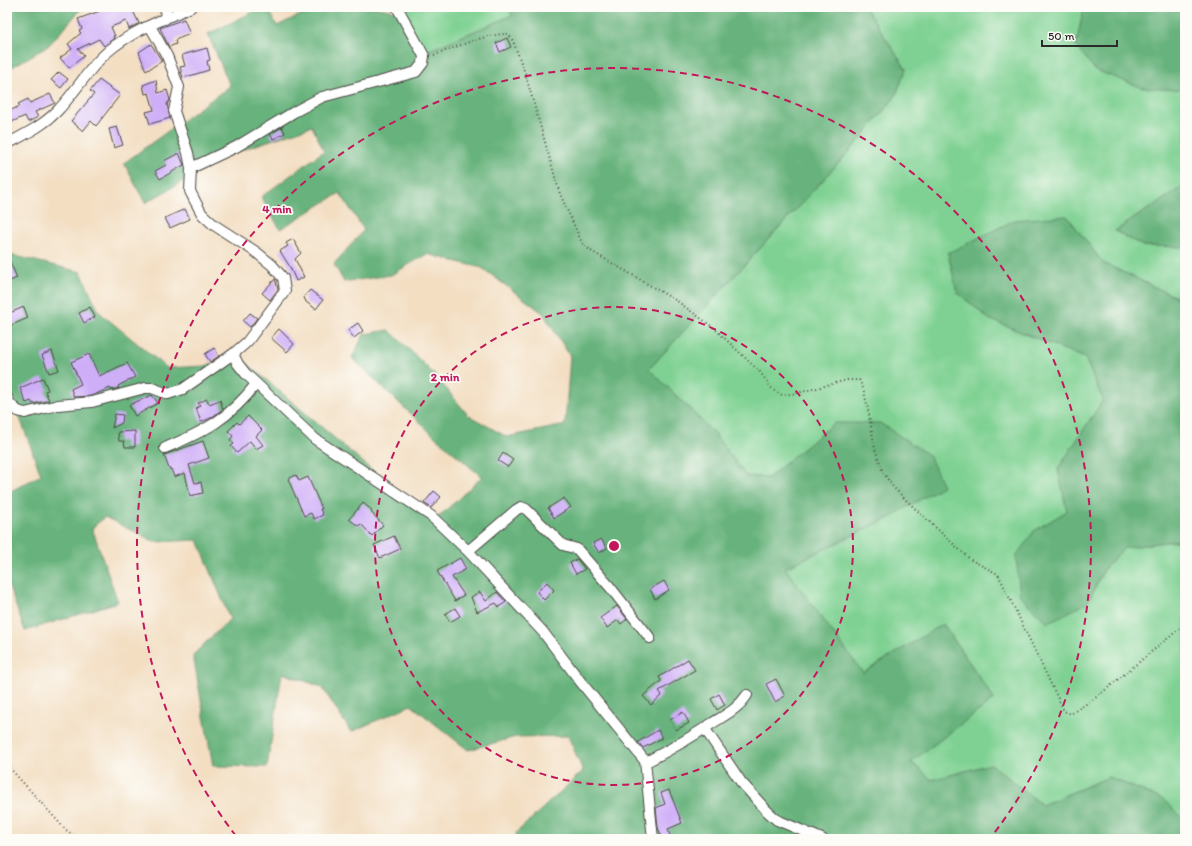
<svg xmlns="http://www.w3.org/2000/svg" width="1192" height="846" viewBox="0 0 1192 846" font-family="Itim,sans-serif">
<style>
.green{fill:#7fd193;stroke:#557e5f}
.forest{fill:#67b37d;stroke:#496f54}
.building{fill:#cfaef8}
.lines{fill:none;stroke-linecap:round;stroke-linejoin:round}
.minor-casing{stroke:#494642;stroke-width:12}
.path{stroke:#494642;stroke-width:2;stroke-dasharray:1 3;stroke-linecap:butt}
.minor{stroke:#fff;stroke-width:10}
.ring{fill:none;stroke:#c2185b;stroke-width:2;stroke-dasharray:7 5}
.centre{fill:#c2185b;stroke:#fdfcf7;stroke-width:2}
.ring-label{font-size:12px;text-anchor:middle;font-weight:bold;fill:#c2185b;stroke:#fdfcf7;stroke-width:3.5;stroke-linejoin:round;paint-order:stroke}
</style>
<rect width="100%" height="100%" fill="#fdfcf7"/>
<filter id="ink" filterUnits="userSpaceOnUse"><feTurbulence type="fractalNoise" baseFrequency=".025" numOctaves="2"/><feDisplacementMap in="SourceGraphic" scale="8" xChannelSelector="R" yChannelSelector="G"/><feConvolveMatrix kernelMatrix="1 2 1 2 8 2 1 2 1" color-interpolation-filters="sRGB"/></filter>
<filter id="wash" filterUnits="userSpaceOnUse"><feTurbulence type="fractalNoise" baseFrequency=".012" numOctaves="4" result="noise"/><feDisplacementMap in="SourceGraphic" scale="16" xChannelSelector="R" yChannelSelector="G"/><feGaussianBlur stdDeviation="0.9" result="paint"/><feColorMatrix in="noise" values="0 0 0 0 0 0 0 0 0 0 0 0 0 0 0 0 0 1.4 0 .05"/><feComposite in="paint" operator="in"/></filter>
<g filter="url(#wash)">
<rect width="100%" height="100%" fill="#f3dec2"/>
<!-- green -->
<path class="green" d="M402 7H507L513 15 422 53Z
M865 7H1084L1076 46 1179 90 1185 85V185L1115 231 1143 246 1185 247V301L1103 263 1067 216 948 253 957 292 989 319 1085 358 1103 400 1058 469 1067 511 1034 531 1087 603C1097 585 1105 561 1123 549 1130 544 1175 541 1185 541V821L1164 800 1109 777 1042 805 991 764 932 780 911 762 994 699 944 625 863 673 784 568 889 518 834 423 768 478 746 476 712 431 649 369 857 143 895 97 906 69Z"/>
<!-- forest -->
<path class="forest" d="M7 7H83L48 46 7 70Z
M263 7H267L277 26 300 15 315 12 328 7H374L402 12 423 53 513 15 507 7H865L906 69 895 97 857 143 649 369 712 431 746 476 768 478 834 423H880L929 455 943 486 889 518 785 568 863 673 943 624 994 699 911 762 932 780 991 764 1042 805 1109 777 1164 800 1185 821V839H516V833L583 771 568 736 516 737 468 750 411 705 351 732 322 687 282 673 267 767 213 766 193 655 230 619 198 540 155 542 105 517 92 528 118 602 25 631 7 581V493L41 475 13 399H7V254L81 272 99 312 167 368 205 366 237 355 433 522 482 477 433 435 352 358 364 334 389 330 433 373 468 415 507 437 565 425 570 356 543 313 482 268 427 254 391 275 344 282 334 264 364 230 340 193 280 229 261 197 324 151 312 126 233 153 145 203 124 163 230 86 208 34Z
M1084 7H1185V85L1179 90 1143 88 1095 70 1076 46Z
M1185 185V247L1143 246 1115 231Z
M1067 216 1103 263 1185 301V541H1172L1124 548 1104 569 1087 603 1047 623 1020 596 1016 556 1034 531 1067 511 1058 469 1103 400 1085 358 989 319 957 292 948 253 1015 220Z"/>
<g id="blocks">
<!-- building -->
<path class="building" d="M111 7H131L139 23 129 29 126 21 111 27 115 36H113L114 38 104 46 99 39 78 49 84 56 69 68 60 58 72 49 68 44 81 33 79 31 82 29 78 19Z
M184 19 190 34 175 40 176 44 169 47 160 28Z
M507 38 511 47 500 52 496 43Z
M151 44 162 61 146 71 139 52Z
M207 48 210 60 207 61 209 70 183 78 180 67 185 66 182 55Z
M59 72 68 79 61 88 51 80Z
M99 80 120 95 96 126 91 121 83 131 71 121 94 94 90 91Z
M156 80 158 93 167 90 170 100 167 104 170 118 150 124 146 112 154 110 149 93 145 94 143 85Z
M50 94 55 103 35 112 38 117 28 122 25 116 7 124V112L20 106 18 104 28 99 30 103Z
M117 127 123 145 114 148 109 129Z
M282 127 285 133 273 139 270 134Z
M179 153 184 165 160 179 155 171 166 165 164 161Z
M185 209 190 219 170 228 165 218Z
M293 239 301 253 295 259 304 277 296 281 290 267 280 251 288 246 286 243Z
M7 255 17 278 7 282Z
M275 279 278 289 270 300 262 293Z
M310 290 323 300 316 309 306 302 304 297Z
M24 307 28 318 7 327V314Z
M90 307 95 317 84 323 79 313Z
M250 313 257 318 250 327 243 321Z
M358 323 363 331 354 338 348 330Z
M279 329 294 344 287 352 271 338Z
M214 348 219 356 210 362 205 354Z
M52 351 59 370 49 373 42 355Z
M89 354 99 376 127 363 135 377 118 386 119 388 111 390 110 388 91 396 74 397 71 389 81 384 71 362Z
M43 378 48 390 45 391 49 400 33 404 31 401 26 403 20 388Z
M152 395 158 403 135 416 129 405Z
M207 399 209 404 220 400 223 409 211 418 201 422 196 408 200 406 198 403Z
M115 414 123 415 122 423 112 428Z
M248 416 262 430 256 436 263 445 256 449 250 441 237 453 231 446 234 444 230 440 233 436 228 431 237 422 239 424Z
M135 431V447H125L124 441H119L118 432Z
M203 441 209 458 189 465 195 483 201 482 203 493 190 496 185 473 174 477 171 469H169L164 455Z
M503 453 513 460 508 467 498 461Z
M296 475 299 481 308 477 322 509H320L323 515 314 519 311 513 304 516 288 479Z
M434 491 441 497 431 508 424 503Z
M564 498 571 507 554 518 548 508Z
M363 503 372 510 371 512 383 525 372 536 361 524 358 526 349 519Z
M394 536 400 549 380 558 374 545Z
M601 539 607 548 599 553 593 543Z
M460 558 466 569 452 577 464 595 455 601 437 571Z
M577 559 585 569 576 574 570 563Z
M664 581 669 590 655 599 650 589Z
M547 582 554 590 544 600 537 592Z
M480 592 486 601 497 592 506 602 499 607 496 603 477 612 471 597Z
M617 606 627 619 621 624 618 620 607 628 600 618Z
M455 608 460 616 450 622 445 614Z
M688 659 695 670 659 691 662 695 651 705 643 696 661 681 659 677Z
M776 679 785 696 775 702 766 684Z
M719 694 725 705 717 710 711 699Z
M683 712 689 723 676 730 670 720Z
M658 730 662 738 643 748 638 742Z
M669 790 682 823 668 829 671 839H663L658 828 656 808 665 804 661 793Z"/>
</g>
</g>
<g filter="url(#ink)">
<use href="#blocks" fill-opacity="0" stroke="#494642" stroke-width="1"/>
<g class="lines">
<defs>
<path id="minor" d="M165 19 166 7
M7 144C26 134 46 124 60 108 74 93 85 75 99 60 123 34 160 21 191 7
M191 168 236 147 294 112 322 97 416 72 423 63 424 56 397 7
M233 354 238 364 246 374 315 439 431 516 468 551 543 632 580 681 645 761 650 760C671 749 692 737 711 724 725 715 738 709 747 695
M7 397 10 404 18 411 25 413 58 405 92 402 145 388H152L168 394 183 389 233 354 247 342 285 291 283 278 272 265 256 252 214 225 202 214 195 201 190 191 191 168 188 153 174 111 179 87 167 56 150 26
M165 448C205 431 229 419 256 384
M468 551 516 510 521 507 526 509 563 545 577 549 610 587 650 638
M705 729 741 782 767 811 777 820 822 839
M645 761 653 839"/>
</defs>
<!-- minor casing -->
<use href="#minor" class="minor-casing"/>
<!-- path -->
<path class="path" d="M434 55C458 47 483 34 508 34L513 41 525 73 560 194 582 243 591 251 677 301 714 328 760 372 773 390 782 395 798 393 847 380H859L863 388 867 404 875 449 883 472 893 487 907 501 950 541 971 560 998 574 1064 711 1071 714 1098 696 1185 624
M7 765 65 829 78 839"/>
<!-- minor -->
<use href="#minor" class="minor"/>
</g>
</g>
<!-- distance rings -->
<g class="ring">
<circle cx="614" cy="546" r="239"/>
<path d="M236 836A477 477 0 1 1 992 836"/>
</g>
<circle cx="614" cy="546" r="6" class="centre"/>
<g class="ring-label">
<text x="277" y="213">4 min</text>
<text x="445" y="381">2 min</text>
</g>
<!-- margin -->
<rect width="1192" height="846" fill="none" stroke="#fdfcf7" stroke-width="24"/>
<!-- scale -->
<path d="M1042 40v6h75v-6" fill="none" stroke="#2b2b2b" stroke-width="2"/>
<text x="1048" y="40" font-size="12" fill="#2b2b2b" stroke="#fdfcf7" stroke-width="3" paint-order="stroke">50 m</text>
</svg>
